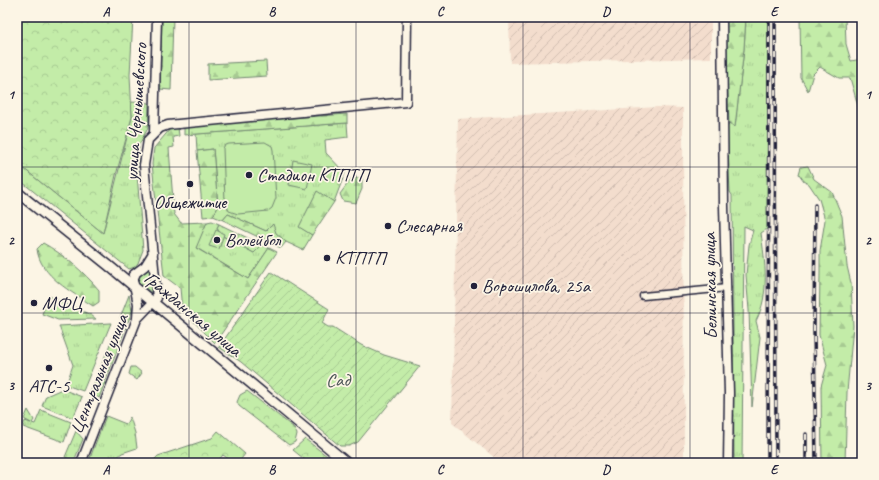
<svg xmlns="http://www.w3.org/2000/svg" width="879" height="480" viewBox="0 0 879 480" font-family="Caveat,sans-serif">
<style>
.industrial{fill:url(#industrial-furrows)}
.grass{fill:url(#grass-tufts);stroke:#728772}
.forest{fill:url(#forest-firs);stroke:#728772}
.park{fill:url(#park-crowns);stroke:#728772}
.garden{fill:url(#garden-furrows);stroke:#728772}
.pitch{fill:#c3eca8;stroke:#728772}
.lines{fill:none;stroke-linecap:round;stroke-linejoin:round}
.minor-casing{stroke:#22223b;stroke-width:9}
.tertiary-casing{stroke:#22223b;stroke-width:11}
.secondary-casing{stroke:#22223b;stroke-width:12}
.minor{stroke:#fcf5e5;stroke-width:6}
.tertiary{stroke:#fcf5e5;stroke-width:8}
.secondary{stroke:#fcf5e5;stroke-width:9}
.rail-casing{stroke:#22223b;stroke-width:3.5}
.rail{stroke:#fcf5e5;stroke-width:2;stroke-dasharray:6;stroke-linecap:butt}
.grid{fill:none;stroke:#22223b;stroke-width:1;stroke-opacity:0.55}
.poi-dot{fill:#22223b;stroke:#fcf5e5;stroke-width:1.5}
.labels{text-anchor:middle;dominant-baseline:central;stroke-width:3.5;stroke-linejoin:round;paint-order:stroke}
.street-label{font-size:19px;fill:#22223b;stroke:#fcf5e5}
.poi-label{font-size:19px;fill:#22223b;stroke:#fcf5e5;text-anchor:start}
.park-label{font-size:19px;fill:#4a5456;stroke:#fcf5e5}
.neatline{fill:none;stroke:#22223b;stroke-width:1.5}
.grid-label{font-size:13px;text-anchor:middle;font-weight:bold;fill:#22223b}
</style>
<defs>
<pattern id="industrial-furrows" width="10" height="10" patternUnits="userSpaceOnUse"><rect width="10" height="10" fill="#f3ddcd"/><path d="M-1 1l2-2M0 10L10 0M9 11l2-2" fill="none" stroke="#d0bdb1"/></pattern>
<pattern id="grass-tufts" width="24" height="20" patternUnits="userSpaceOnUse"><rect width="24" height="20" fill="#c3eca8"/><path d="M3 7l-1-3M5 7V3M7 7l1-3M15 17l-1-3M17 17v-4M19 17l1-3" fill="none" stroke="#a7ca92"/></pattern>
<pattern id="forest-firs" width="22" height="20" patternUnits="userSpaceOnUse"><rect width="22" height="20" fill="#c3eca8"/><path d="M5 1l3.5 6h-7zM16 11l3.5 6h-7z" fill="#a7ca92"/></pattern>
<pattern id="park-crowns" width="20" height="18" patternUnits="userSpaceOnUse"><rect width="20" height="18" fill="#c3eca8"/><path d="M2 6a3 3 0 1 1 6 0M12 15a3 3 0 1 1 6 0" fill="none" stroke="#a7ca92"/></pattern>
<pattern id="garden-furrows" width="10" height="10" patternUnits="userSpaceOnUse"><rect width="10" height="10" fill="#c3eca8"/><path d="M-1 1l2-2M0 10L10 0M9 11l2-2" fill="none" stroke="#a7ca92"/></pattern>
</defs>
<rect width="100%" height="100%" fill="#fcf5e5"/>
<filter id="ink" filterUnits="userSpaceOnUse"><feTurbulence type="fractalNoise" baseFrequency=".025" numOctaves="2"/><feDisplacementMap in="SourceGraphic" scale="8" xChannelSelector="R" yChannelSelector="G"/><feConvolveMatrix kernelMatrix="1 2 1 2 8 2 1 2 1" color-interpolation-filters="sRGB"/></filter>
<g filter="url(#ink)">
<!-- industrial -->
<path class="industrial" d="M509 17H711V58L510 63Z
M658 107 683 108 684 463H501L452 423 458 119Z"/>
<!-- grass -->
<path class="grass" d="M746 17H768L767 229 761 233C765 262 770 294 756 321L760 337 752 407 749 310 746 275 749 245 753 230 744 226 742 463H734L732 195 730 192 727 128 729 123 735 126 744 49Z
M131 102 149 103 148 128 139 145 137 173 143 250 138 263 135 267 129 269 17 178V163L103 233 132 117Z
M347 123 348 137 325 140 326 153 345 173 334 202 317 192 300 227 312 235 303 250 286 242 276 233 266 231 228 214 223 220 213 216 218 207 213 149 197 151 196 134Z
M212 221 219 224 217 228 221 235 254 253 262 245 269 248 248 279 195 247 207 222Z
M151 263 153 294 135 279 144 272Z
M129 295 132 311 128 322 120 318Z
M49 296 91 315 96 319 58 320 42 314Z
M111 323 83 391 66 385 73 365 59 326Z
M118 324 126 327 99 398 90 394Z
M131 367H135L142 373 137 380 129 374Z
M62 389 82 397 73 418 42 406 46 396Z
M28 410 34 420 32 423 35 424 41 410 71 422 64 442 23 427 25 421 31 423 24 419Z
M106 416 126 424 130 417 135 433 137 448 122 453 110 463H88Z
M76 431 83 439 74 461 65 457Z"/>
<!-- forest -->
<path class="forest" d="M162 17H173L171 90 160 89Z
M725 17H746L744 49 735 127 729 123Z
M800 17H845L846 44 851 61 862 59V120L850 78H839L820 67 813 74 808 91 801 78Z
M266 61 267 76 208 80V64Z
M347 114V123L184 135V126Z
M178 127 179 136 173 137 174 147 169 148 174 214 181 223 207 222 196 248 248 279 269 248 277 252 215 343 182 310 180 288 164 276 152 164 154 148 171 128Z
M213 149 218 207 213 216 203 217 197 151Z
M808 166 814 179 832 192 842 216 847 266 851 283 853 326 847 392 845 463H822L821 386 827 365 819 335 820 273V251L825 220 819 199 809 184 804 181 799 174 801 167Z
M352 178H362V189L356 203 343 201 340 194Z
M317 191 334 202 312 235 299 227Z
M228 214 266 231 273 224 276 233 286 242 281 248 223 220Z
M219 224 262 245 254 253 221 235 217 228Z
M43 243C63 254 84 272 99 290V302L93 306C72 292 40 276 37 249Z"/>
<!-- park -->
<path class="park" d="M17 17H133L130 75 132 117 116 175 103 233 17 163Z
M247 391 293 427 297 434 295 442 289 445 239 406 237 402 240 395Z
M218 431 245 454 238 463H234L223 455 216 463 152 462 158 456 212 438Z
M305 439 336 463H309L293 450Z"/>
<!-- garden -->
<path class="garden" d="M271 272 329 309 322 323 328 327H333L361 345 384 355 420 366 358 442 349 446H340L241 362 219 347Z"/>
<!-- pitch -->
<path class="pitch" d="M265 142 272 146 273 150 276 198 272 208 268 211 238 214 229 211 225 202 223 148 225 145 229 144Z
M293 160 312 164 307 189 289 185Z
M216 230 224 234 219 249 209 246Z"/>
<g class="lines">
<defs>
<path id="minor" d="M643 296 727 288"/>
<path id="tertiary" d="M722 17 724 206 729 393 728 463
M154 133 157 17
M136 273 133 280 138 304 137 318
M133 275 145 266 153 253
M81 463 137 319 157 298 144 165 148 140 160 128 168 125 406 102 407 17"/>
<path id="secondary" d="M17 192 108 265 347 463"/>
</defs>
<!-- minor casing -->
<use href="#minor" class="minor-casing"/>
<!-- tertiary casing -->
<use href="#tertiary" class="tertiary-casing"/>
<!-- secondary casing -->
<use href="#secondary" class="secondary-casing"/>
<!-- minor -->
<use href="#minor" class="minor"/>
<!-- tertiary -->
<use href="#tertiary" class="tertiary"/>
<!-- secondary -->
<use href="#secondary" class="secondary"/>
<defs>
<path id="rail" d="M775 17 776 463
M815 205 814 330 816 463
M806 434V463
M768 463 769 21"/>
</defs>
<!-- rail casing -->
<use href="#rail" class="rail-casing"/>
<!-- rail -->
<use href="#rail" class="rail"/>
</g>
</g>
<!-- grid -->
<path class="grid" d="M189 17V463M356 17V463M523 17V463M690 17V463M17 167H862M17 313H862"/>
<!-- markers -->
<g class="poi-dot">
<circle cx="249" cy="175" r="4"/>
<circle cx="190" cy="184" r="4"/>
<circle cx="388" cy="226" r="4"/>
<circle cx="217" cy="240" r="4"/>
<circle cx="327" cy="258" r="4"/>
<circle cx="474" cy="286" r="4"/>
<circle cx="34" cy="303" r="4"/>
<circle cx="49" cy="368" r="4"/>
</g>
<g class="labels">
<!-- street labels -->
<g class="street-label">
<text transform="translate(136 112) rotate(-86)">улица Чернышевского</text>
<text transform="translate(710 286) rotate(-91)">Белинская улица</text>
<text transform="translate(193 314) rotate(40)">Гражданская улица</text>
<text transform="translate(99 374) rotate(-68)">Центральная улица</text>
</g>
<!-- poi labels -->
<g class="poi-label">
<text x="257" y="175">Стадион КТПТП</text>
<text x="190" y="202" text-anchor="middle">Общежитие</text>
<text x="396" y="226">Слесарная</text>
<text x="225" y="240">Волейбол</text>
<text x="335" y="258">КТПТП</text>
<text x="482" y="286">Ворошилова, 25а</text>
<text x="42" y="303">МФЦ</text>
<text x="49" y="386" text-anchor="middle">АТС-5</text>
</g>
<!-- park labels -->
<g class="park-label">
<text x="338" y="380">Сад</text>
</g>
</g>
<!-- margin -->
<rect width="879" height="480" fill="none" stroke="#fcf5e5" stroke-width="44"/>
<rect x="22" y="22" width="835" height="436" class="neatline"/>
<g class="grid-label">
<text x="106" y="16">A</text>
<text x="272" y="16">B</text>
<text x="440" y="16">C</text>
<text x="606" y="16">D</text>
<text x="774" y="16">E</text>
<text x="11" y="99">1</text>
<text x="868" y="99">1</text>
<text x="11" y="245">2</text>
<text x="868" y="245">2</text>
<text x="11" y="390">3</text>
<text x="868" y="390">3</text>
<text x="106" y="474">A</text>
<text x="272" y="474">B</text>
<text x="440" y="474">C</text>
<text x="606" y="474">D</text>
<text x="774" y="474">E</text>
</g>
</svg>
